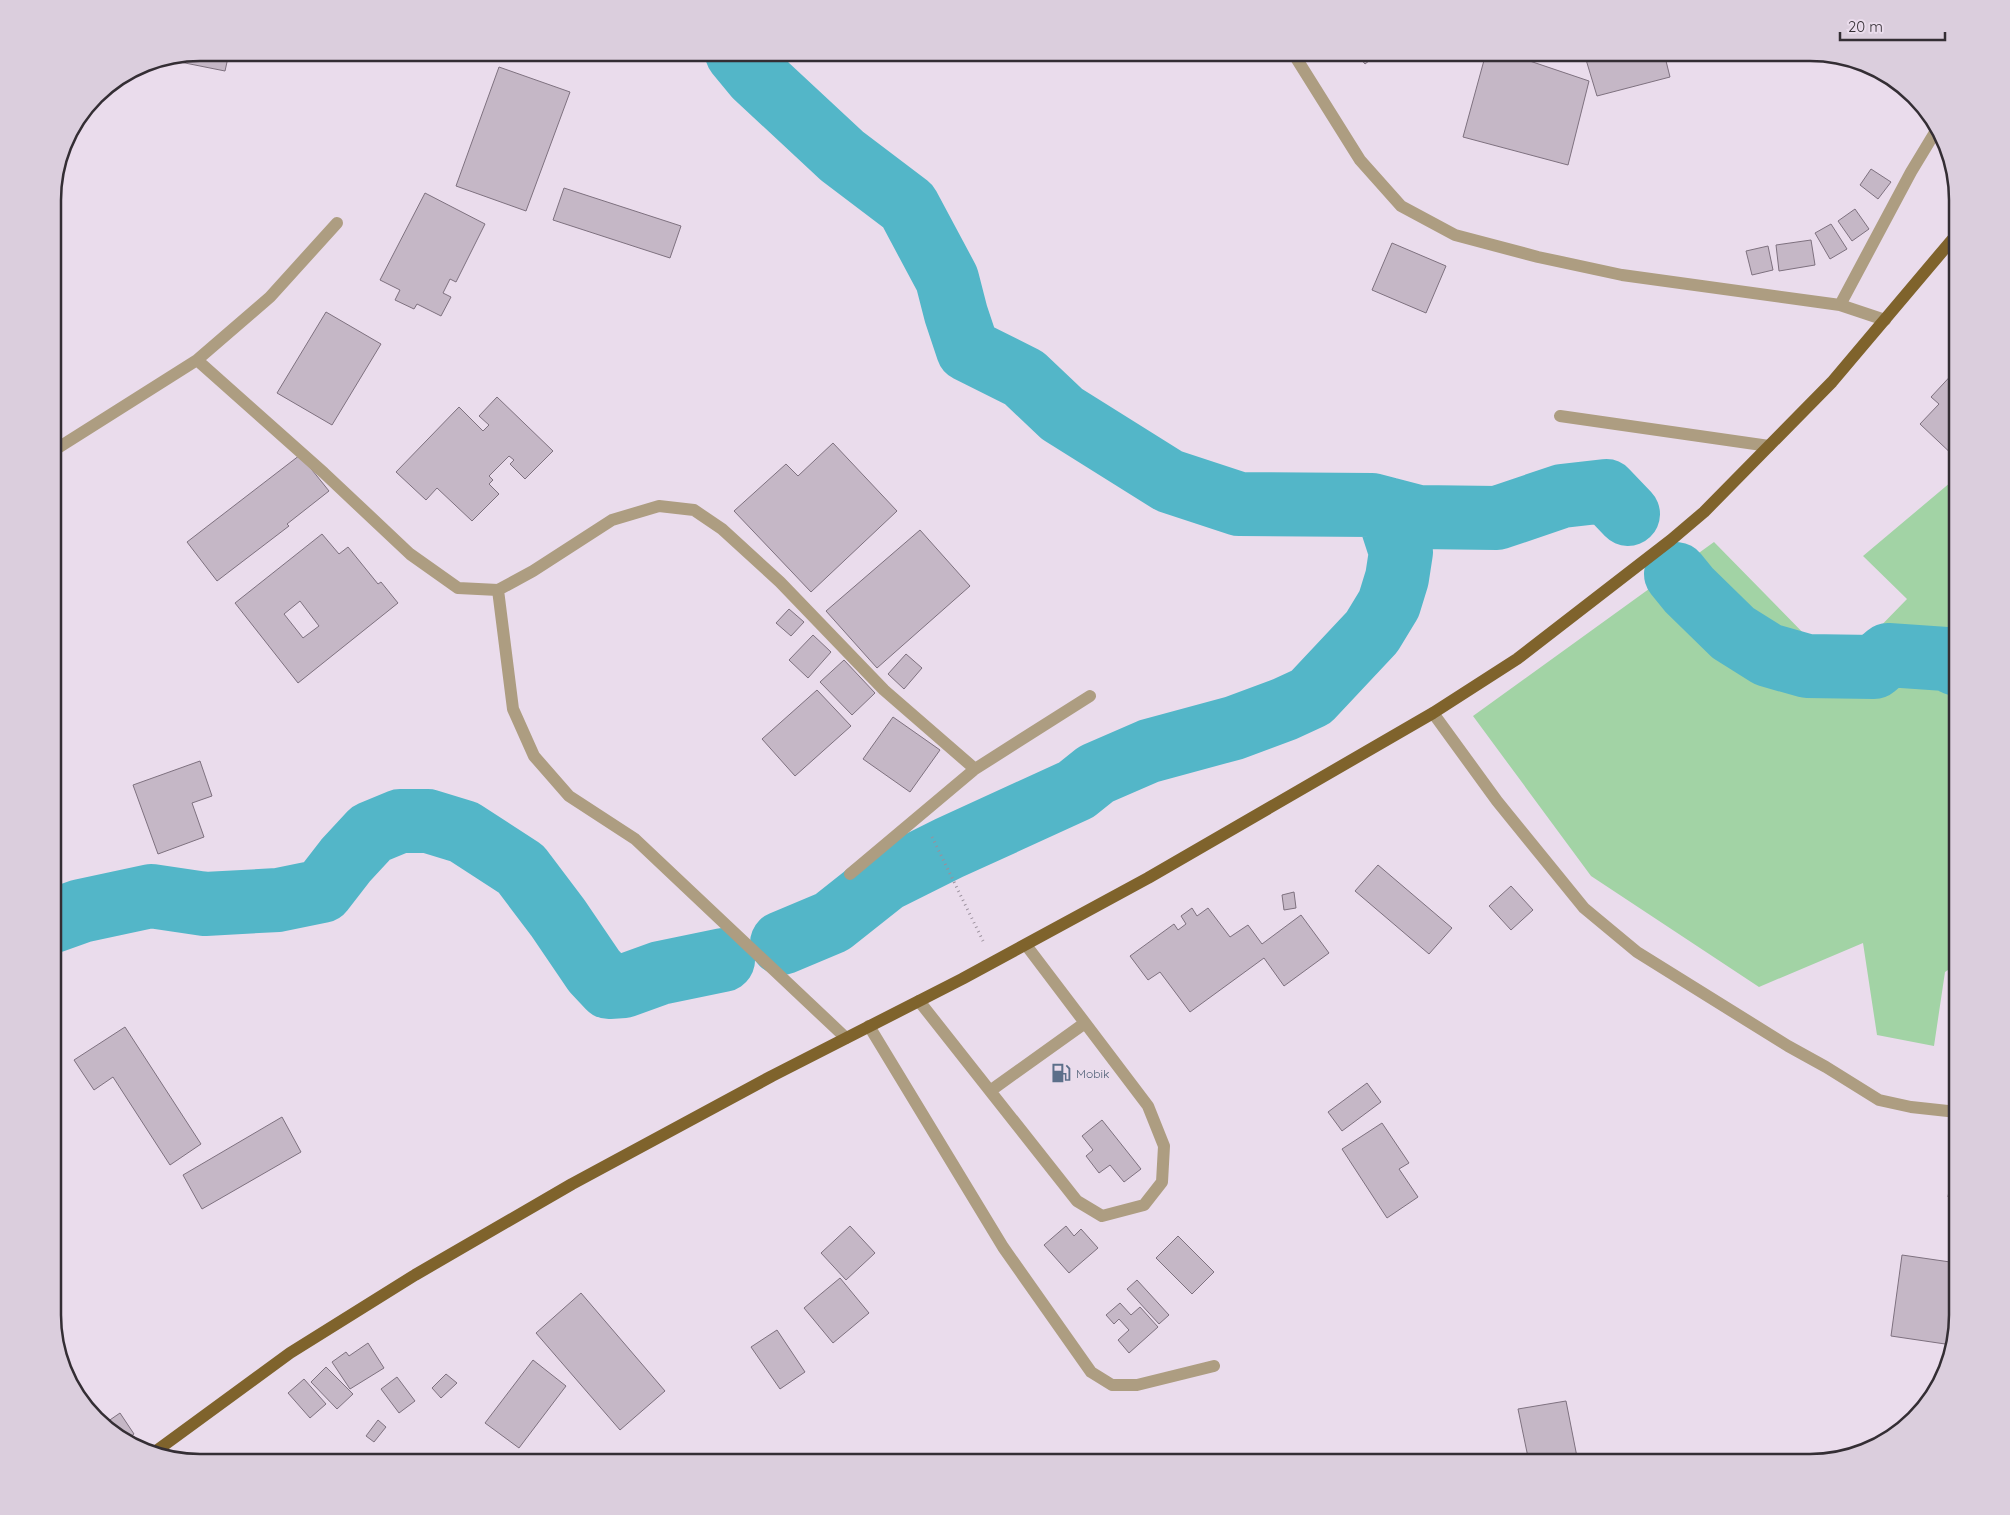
<svg xmlns="http://www.w3.org/2000/svg" width="2010" height="1515" viewBox="0 0 2010 1515" font-family="Quicksand,sans-serif">
<style>
.green{fill:#a2d3a5}
.lines{fill:none;stroke-linecap:round;stroke-linejoin:round}
.river{stroke:#53b6c8;stroke-width:64}
.building{fill:#c5b7c6;stroke:#7e717f;fill-rule:evenodd}
.path{stroke:#9b909c;stroke-width:3;stroke-dasharray:1 4;stroke-linecap:butt}
.minor{stroke:#ad9d81;stroke-width:12}
.major{stroke:#7f632c;stroke-width:12}
.labels{text-anchor:middle;dominant-baseline:central;stroke-width:4;stroke-linejoin:round;paint-order:stroke}
.service-label{font-size:12px;fill:#4e5e75;stroke:#eadcec;text-anchor:start}
.rim{fill:none;stroke:#342e34;stroke-width:2.5}
</style>
<rect width="100%" height="100%" fill="#eadcec"/>
<!-- green -->
<path class="green" d="M1951 482 1957 488V964L1945 972 1934 1046 1877 1035 1863 943 1759 987 1591 876 1473 716 1714 542 1813 643 1868 639 1907 599 1863 556Z"/>
<g class="lines">
<!-- river -->
<path class="river" d="M737 53 756 76 842 156 908 206 947 279 956 314 968 350 1024 378 1062 414 1169 481 1239 504 1372 505 1418 517 1497 518 1562 496 1606 491 1628 514
M1676 574 1689 590 1733 633 1768 655 1807 666 1874 667 1888 655 1946 659 1957 664
M53 921 81 911 151 896 205 904 278 900 322 891 346 860 371 833 400 821H428L464 832 521 869 558 918 594 971 609 987 624 986 660 973 723 960
M782 943 832 922 885 880 949 848 1076 790 1096 774 1149 751 1234 728 1285 709 1311 697 1372 632 1389 604 1397 578 1401 552 1387 509"/>
</g>
<!-- building -->
<path class="building" d="M200 52 229 53 225 71 170 60Z
M1356 53H1379L1365 64Z
M1486 53H1506L1589 81 1568 165 1463 137Z
M1584 53H1664L1670 77 1597 96Z
M499 67 570 92 526 211 456 186Z
M1871 169 1891 182 1878 199 1860 185Z
M564 188 681 226 670 258 553 220Z
M425 193 485 224 456 282 450 279 443 293 451 297 441 316 417 304 414 309 395 300 400 290 380 280Z
M1855 209 1869 229 1852 241 1838 221Z
M1831 224 1847 249 1830 259 1815 233Z
M1811 240 1815 265 1779 271 1776 245Z
M1392 243 1446 266 1426 313 1372 290Z
M1768 246 1773 270 1752 275 1746 251Z
M326 312 381 344 332 425 277 393Z
M1957 369V459L1920 424 1939 404 1931 397Z
M497 397 553 451 525 479 510 464 514 460 509 456 489 476 493 480 489 484 499 494 472 521 437 488 426 500 396 472 459 407 483 431 489 425 479 416Z
M833 443 897 511 811 592 734 511 786 464 798 476Z
M300 455 329 491 287 524 289 526 217 581 187 542Z
M920 530 970 586 877 668 826 611Z
M322 534 339 554 348 547 378 584 381 582 398 603 298 683 235 603ZM300 601 319 626 303 638 284 614Z
M789 609 804 622 791 636 776 623Z
M813 635 831 652 808 678 789 660Z
M906 654 922 668 904 689 888 674Z
M844 660 875 693 852 715 820 682Z
M817 690 851 726 795 776 762 739Z
M893 717 940 750 910 792 863 759Z
M200 761 212 796 192 803 204 837 158 854 133 785Z
M1378 865 1452 928 1429 954 1355 891Z
M1511 886 1533 910 1511 930 1489 906Z
M1294 892 1296 908 1284 910 1282 895Z
M1192 908 1197 916 1208 908 1230 937 1248 925 1262 944 1301 915 1329 953 1284 986 1264 958 1190 1012 1160 972 1148 980 1130 956 1174 924 1178 930 1186 924 1181 916Z
M125 1027 201 1144 170 1165 113 1077 94 1090 74 1060Z
M1367 1083 1381 1102 1342 1131 1328 1112Z
M282 1117 301 1152 202 1209 183 1175Z
M1102 1120 1141 1169 1124 1182 1110 1165 1099 1173 1086 1156 1093 1150 1082 1136Z
M1382 1123 1409 1163 1399 1169 1418 1197 1387 1218 1342 1149Z
M1957 1141V1198L1948 1197Z
M850 1226 875 1253 846 1280 821 1253Z
M1066 1226 1074 1236 1081 1229 1098 1248 1069 1273 1044 1245Z
M1178 1236 1214 1272 1192 1294 1156 1258Z
M1902 1255 1957 1263V1315L1952 1345 1891 1336Z
M840 1278 869 1313 833 1343 804 1308Z
M1137 1280 1169 1315 1159 1324 1127 1289Z
M581 1293 665 1391 620 1430 536 1333Z
M1120 1303 1131 1315 1140 1307 1158 1327 1129 1353 1118 1340 1129 1330 1119 1319 1114 1324 1106 1315Z
M777 1330 805 1372 780 1389 751 1347Z
M368 1343 384 1368 350 1389 332 1362 346 1352 349 1356Z
M533 1360 566 1386 519 1448 485 1423Z
M326 1367 353 1394 337 1409 311 1382Z
M446 1374 457 1383 441 1398 432 1388Z
M397 1377 415 1401 399 1413 381 1389Z
M304 1379 326 1404 310 1418 288 1393Z
M1566 1401 1578 1462H1529L1518 1409Z
M120 1413 134 1434 126 1440 110 1432 104 1424Z
M378 1420 386 1427 374 1442 366 1436Z"/>
<g class="lines">
<!-- path -->
<path class="path" d="M932 837 983 941"/>
<!-- minor -->
<path class="minor" d="M1293 53 1360 160 1401 206 1455 235 1538 257 1622 275 1840 305 1885 320
M1840 305 1911 172 1937 129
M197 360 324 473 410 554 458 588 498 590 533 571 612 520 659 506 694 510 722 529 780 582 884 690 975 769
M1560 416 1769 446
M53 451 197 360 270 297 337 223
M498 590 513 709 534 756 569 796 635 839 846 1038
M1433 713 1497 801 1584 908 1637 952 1788 1046 1826 1067 1879 1100 1911 1107 1957 1112
M850 874 975 769 1090 696
M919 1001 1077 1201 1102 1216 1144 1205 1162 1182 1164 1146 1148 1106 1026 945
M869 1026 1003 1247 1091 1372 1112 1385H1137L1214 1366
M990 1091 1085 1023"/>
<!-- major -->
<path class="major" d="M152 1454 290 1353 415 1275 572 1184 772 1076 962 979 1148 878 1433 713 1517 659 1671 540 1704 512 1832 382 1957 234"/>
</g>
<!-- icons -->
<defs>
<symbol id="fuel-bare" viewBox="-9 -9 18 18"><path d="M-5.5-6h7V0h2V4h1.3V-2.5L3-4.5l.8-.8L6-3V5H2.5V1h-1V6h-7ZM-4.2-4.7v3.2H.2V-4.7Z" fill="#5c6f8a" stroke="#eadcec" stroke-width="2.5" paint-order="stroke"/></symbol>
</defs>
<g fill-rule="evenodd">
<use href="#fuel-bare" x="1047" y="1059" width="28" height="28"/>
</g>
<g class="labels">
<!-- service labels -->
<g class="service-label">
<text x="1076" y="1073">Mobik</text>
</g>
</g>
<!-- crop -->
<path d="M0 0H2010V1515H0ZM200 61H1810A139 139 0 0 1 1949 200V1315A139 139 0 0 1 1810 1454H200A139 139 0 0 1 61 1315V200A139 139 0 0 1 200 61Z" fill="#dbcedd" fill-rule="evenodd"/>
<path class="rim" d="M200 61H1810A139 139 0 0 1 1949 200V1315A139 139 0 0 1 1810 1454H200A139 139 0 0 1 61 1315V200A139 139 0 0 1 200 61Z"/>
<!-- scale -->
<path d="M1840 32v8h105v-8" fill="none" stroke="#342e34" stroke-width="2.5"/>
<text x="1848" y="32" font-size="15" fill="#342e34" stroke="#eadcec" stroke-width="4" paint-order="stroke">20 m</text>
</svg>
